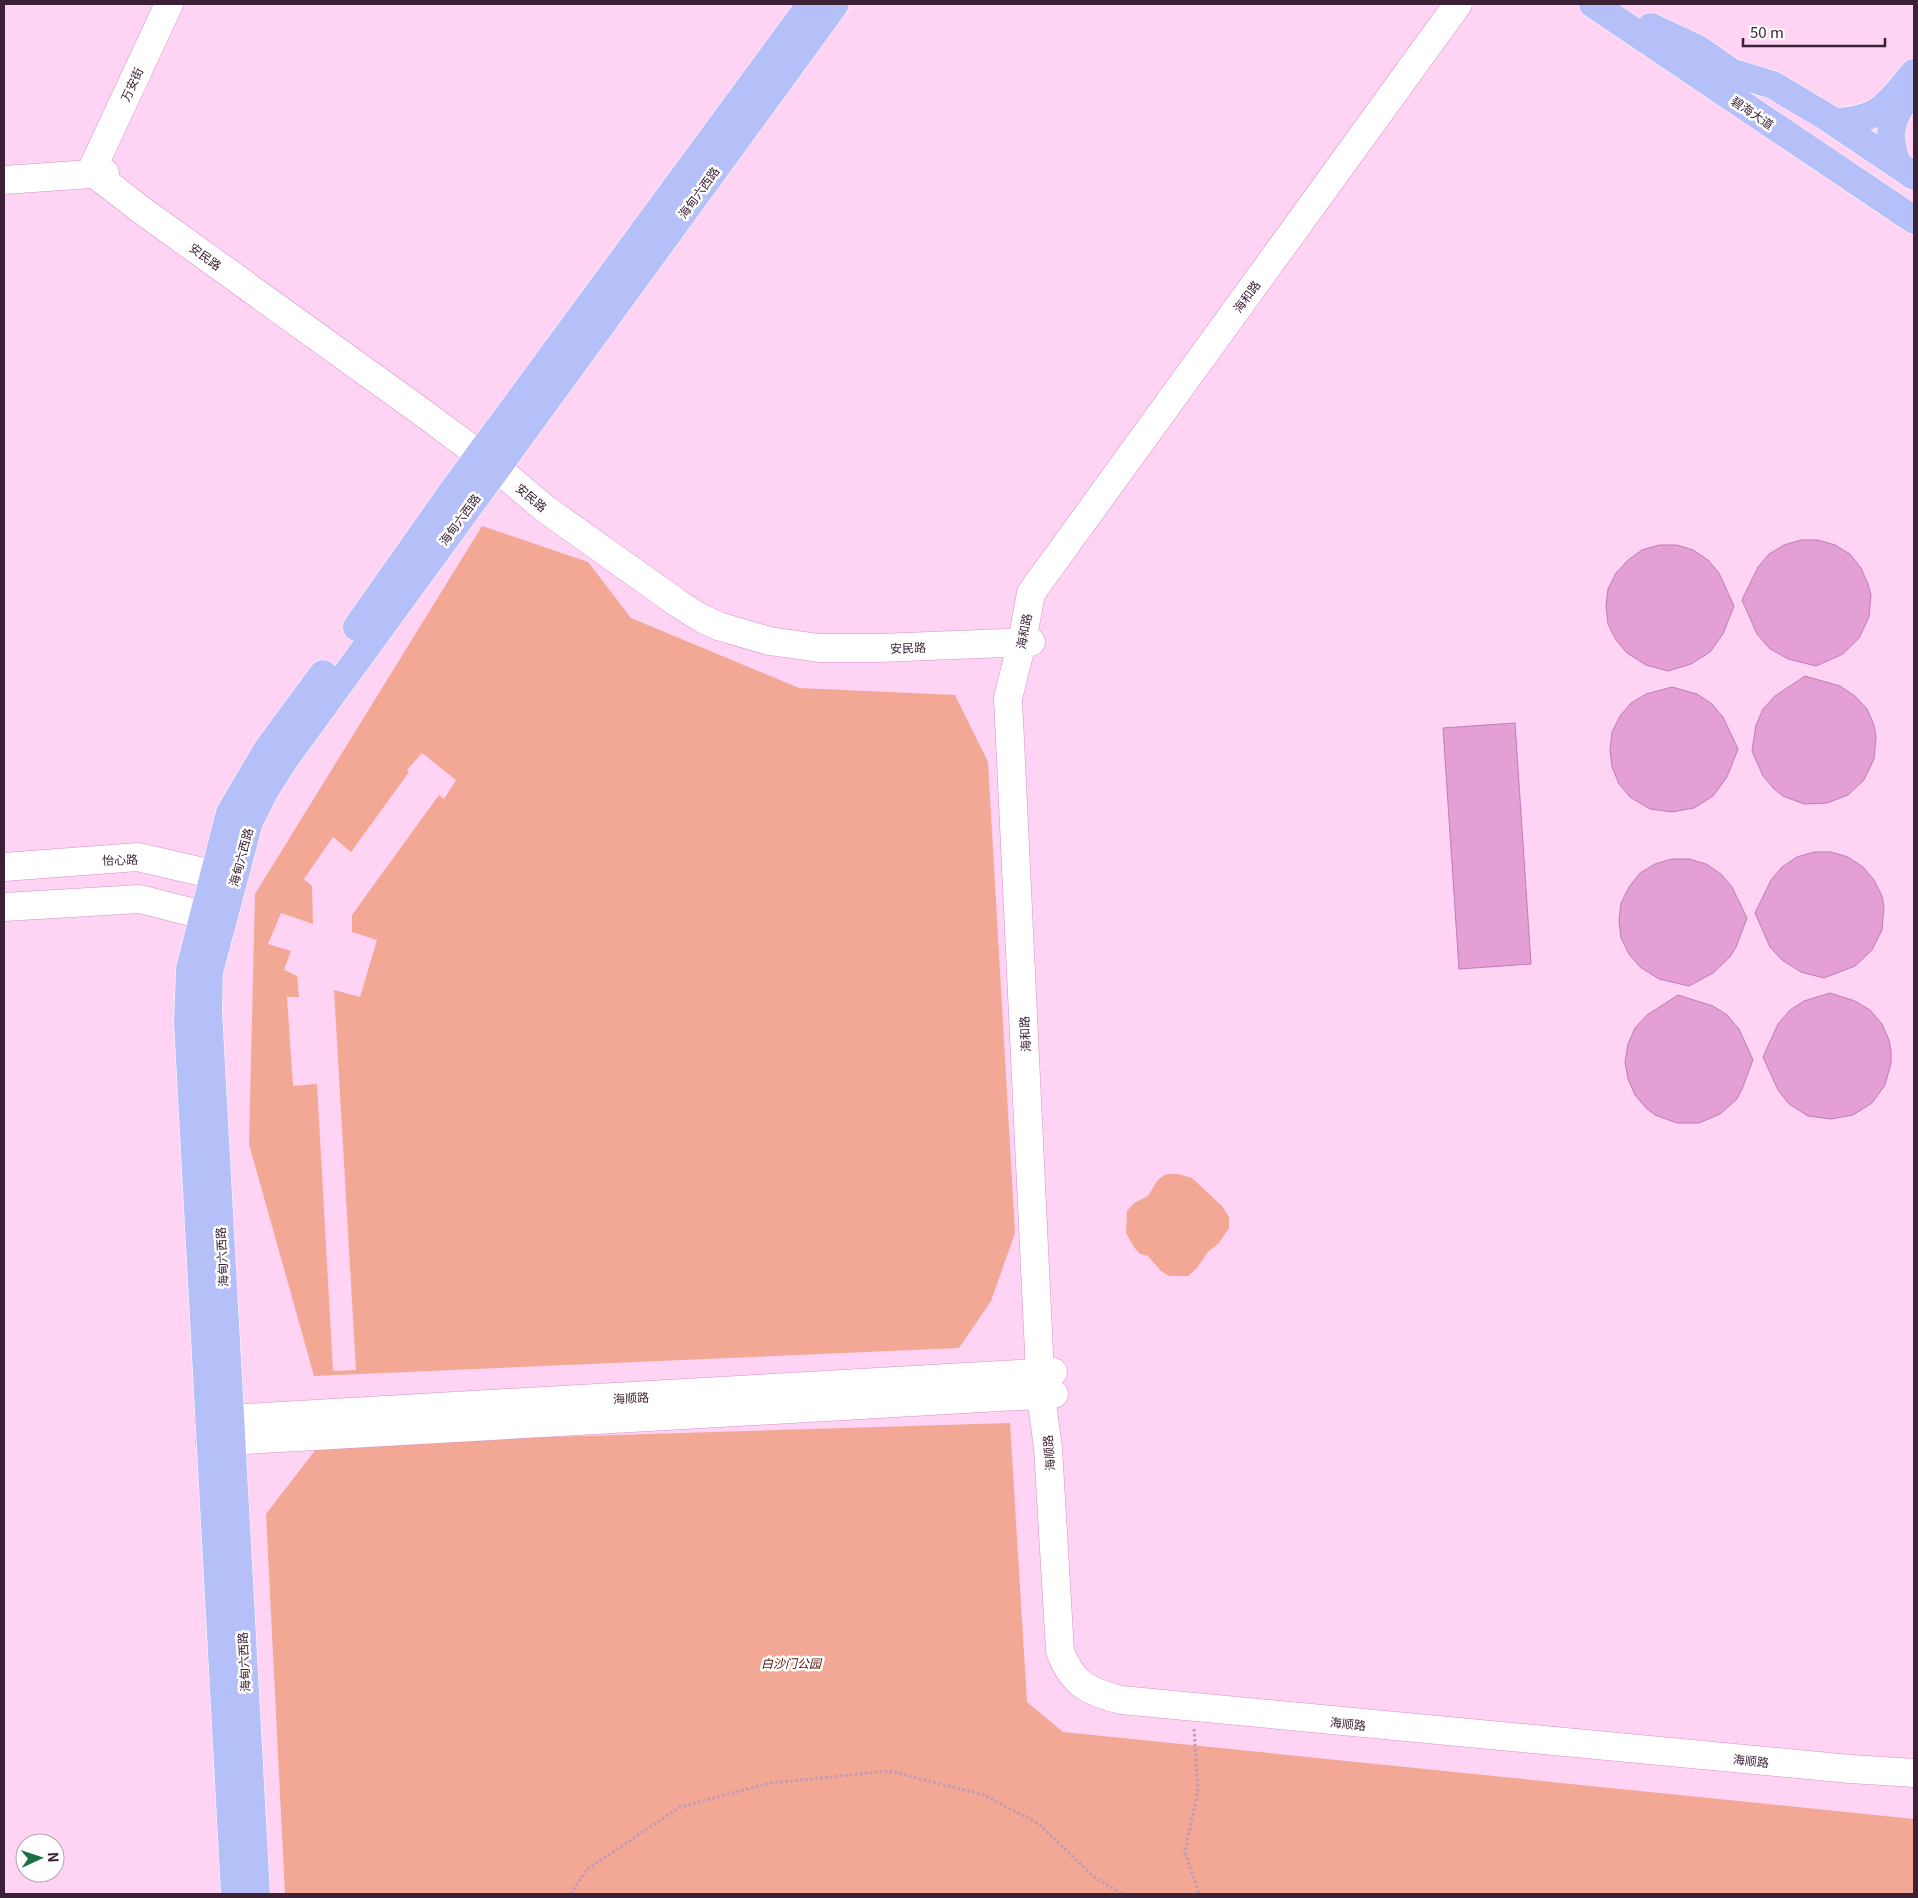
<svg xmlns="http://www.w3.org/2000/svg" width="1918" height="1898" viewBox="0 0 1918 1898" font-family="Georgia,'Noto Sans SC',serif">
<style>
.green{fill:#f2a895;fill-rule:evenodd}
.building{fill:#e49fd5;stroke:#c07db2}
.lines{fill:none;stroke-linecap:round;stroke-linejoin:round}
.minor-casing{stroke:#d591c7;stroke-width:29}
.major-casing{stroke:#fff;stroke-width:29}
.path{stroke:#bf99b6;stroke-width:3;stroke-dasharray:2.5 2.5;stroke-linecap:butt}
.minor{stroke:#fff;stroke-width:28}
.major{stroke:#b5bff8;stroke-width:28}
.labels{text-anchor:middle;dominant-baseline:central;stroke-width:5;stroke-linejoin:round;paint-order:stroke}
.street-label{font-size:12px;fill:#3c2136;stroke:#fff}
.park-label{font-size:12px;font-style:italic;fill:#501305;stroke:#fff}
</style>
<rect width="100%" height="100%" fill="#fed3f4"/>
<!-- green -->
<path class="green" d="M482 526 588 562 631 618 799 688 955 695 988 762 1015 1233 991 1301 959 1348 314 1376 249 1144 255 894ZM422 753 456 780 444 799 439 795 352 915V932L377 940 360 997 334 990 356 1370 333 1371 317 1084 293 1086 287 997H299L297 976 284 970 291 951 268 944 281 913 313 924 312 886 304 879 333 837 351 852 409 772 407 770Z
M1170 1174H1178L1192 1178 1222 1206 1229 1217V1228L1219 1243 1208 1252 1197 1268 1188 1276H1169L1161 1271 1148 1256 1140 1254 1134 1247 1126 1233 1127 1211 1134 1203 1148 1196 1157 1181 1164 1175Z
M1010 1423 1027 1702 1063 1732 1914 1819V1894H285L266 1514 320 1444Z"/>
<!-- building -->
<path class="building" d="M1801 540H1818L1835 545 1850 554 1861 568 1868 584 1871 595 1869 617 1859 638 1843 654 1816 666 1788 659 1769 648 1757 634 1742 600 1758 567 1769 554 1784 545Z
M1659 545H1677L1693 550 1708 560 1719 573 1734 606 1723 634 1710 652 1691 664 1668 671 1646 665 1627 653 1616 640 1608 624 1606 606 1608 589 1616 573 1628 560 1642 550Z
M1805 676 1840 686 1855 696 1867 709 1874 725 1876 737 1874 759 1864 780 1848 795 1827 803 1804 804 1783 796 1774 789 1763 776 1752 751 1756 725 1763 709 1775 696Z
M1672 687 1697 694 1712 704 1723 717 1738 749 1727 777 1713 796 1694 808 1672 812 1650 809 1630 797 1619 784 1612 767 1610 750 1612 732 1620 716 1631 703 1646 694Z
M1515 723 1531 964 1459 969 1443 728Z
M1814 852H1831L1848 857 1863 867 1874 880 1882 896 1884 907 1882 930 1872 950 1855 966 1824 978 1801 972 1782 960 1770 947 1755 913 1771 880 1782 867 1797 857Z
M1672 859H1689L1706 864 1721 874 1732 887 1747 918 1736 947 1730 957 1713 973 1689 986 1659 979 1640 967 1629 954 1621 938 1619 920 1621 903 1629 887 1640 873 1655 864Z
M1830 993 1855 1001 1870 1010 1882 1024 1889 1040 1891 1051V1063L1885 1085 1872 1103 1853 1115 1831 1119 1808 1116 1789 1104 1778 1090 1763 1057 1778 1024 1790 1010 1804 1001Z
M1678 995 1713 1006 1727 1015 1739 1029 1753 1060 1742 1089 1737 1099 1720 1114 1699 1123H1677L1655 1115 1646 1108 1635 1095 1628 1079 1625 1062 1628 1044 1635 1028 1647 1015Z"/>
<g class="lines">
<defs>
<path id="minor" d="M169 4 94 165 95 174 140 209 430 418 497 468 544 508 679 604 701 618 718 626 769 641 819 648H879L1031 642
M1458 4 1031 593 1022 642 1008 698 1041 1395 1048 1448 1060 1651C1072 1684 1089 1692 1121 1700L1850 1769 1914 1773
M4 180 105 173
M4 867 138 857 233 879
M4 907 140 899 222 920
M209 1420 1053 1372
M210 1442 1054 1394"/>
<path id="major" d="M1593 4 1914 220
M1651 27 1698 49 1731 72 1773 85 1825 116 1914 176
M1834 122C1880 120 1886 106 1914 73
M1898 165C1886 136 1890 120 1908 95
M357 627 452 492 811 4
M235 1894 188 1023 190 969 230 813 267 750 323 674
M256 1894 208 1010 209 972 249 822 265 790 284 760 835 4"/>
</defs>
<!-- minor casing -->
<use href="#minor" class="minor-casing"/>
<!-- major casing -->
<use href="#major" class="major-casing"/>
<!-- path -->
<path class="path" d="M1194 1729 1198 1790 1185 1853 1199 1894
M571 1894 586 1870 680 1807 770 1783 890 1771 984 1795 1039 1824 1094 1877 1122 1894"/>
<!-- minor -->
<use href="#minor" class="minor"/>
<!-- major -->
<use href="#major" class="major"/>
</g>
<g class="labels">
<!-- street labels -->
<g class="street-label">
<text transform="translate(131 84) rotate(-65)">万安街</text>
<text transform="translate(1753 112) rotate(34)">碧海大道</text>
<text transform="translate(698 192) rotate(-54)">海甸六西路</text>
<text transform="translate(206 256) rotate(36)">安民路</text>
<text transform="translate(1246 296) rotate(-54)">海和路</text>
<text transform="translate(532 497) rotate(40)">安民路</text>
<text transform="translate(459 519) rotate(-54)">海甸六西路</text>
<text transform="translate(1023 631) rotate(-79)">海和路</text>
<text transform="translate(908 647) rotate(-2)">安民路</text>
<text transform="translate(240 857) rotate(-75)">海甸六西路</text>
<text transform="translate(120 859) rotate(-2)">怡心路</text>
<text transform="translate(1024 1034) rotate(-93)">海和路</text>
<text transform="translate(221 1257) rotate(-93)">海甸六西路</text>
<text transform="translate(631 1397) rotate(-3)">海顺路</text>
<text transform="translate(1048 1453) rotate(-95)">海顺路</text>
<text transform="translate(243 1662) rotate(-93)">海甸六西路</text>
<text transform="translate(1348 1723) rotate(6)">海顺路</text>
<text transform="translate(1751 1760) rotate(6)">海顺路</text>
</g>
<!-- park labels -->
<g class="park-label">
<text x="791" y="1662">白沙门公园</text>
</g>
</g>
<!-- border -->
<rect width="1918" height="1898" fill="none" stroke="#3c2136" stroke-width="10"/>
<!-- north arrow -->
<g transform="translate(40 1858) rotate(87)"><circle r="24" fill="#ffffff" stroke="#b1a6af"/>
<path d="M0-4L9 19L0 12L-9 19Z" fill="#1c7143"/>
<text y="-8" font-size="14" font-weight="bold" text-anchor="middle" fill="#3c2136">N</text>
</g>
<!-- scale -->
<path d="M1743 38v8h142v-8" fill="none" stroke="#3c2136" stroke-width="2.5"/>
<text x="1750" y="38" font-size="15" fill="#3c2136" stroke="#ffffff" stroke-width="4" paint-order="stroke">50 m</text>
</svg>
